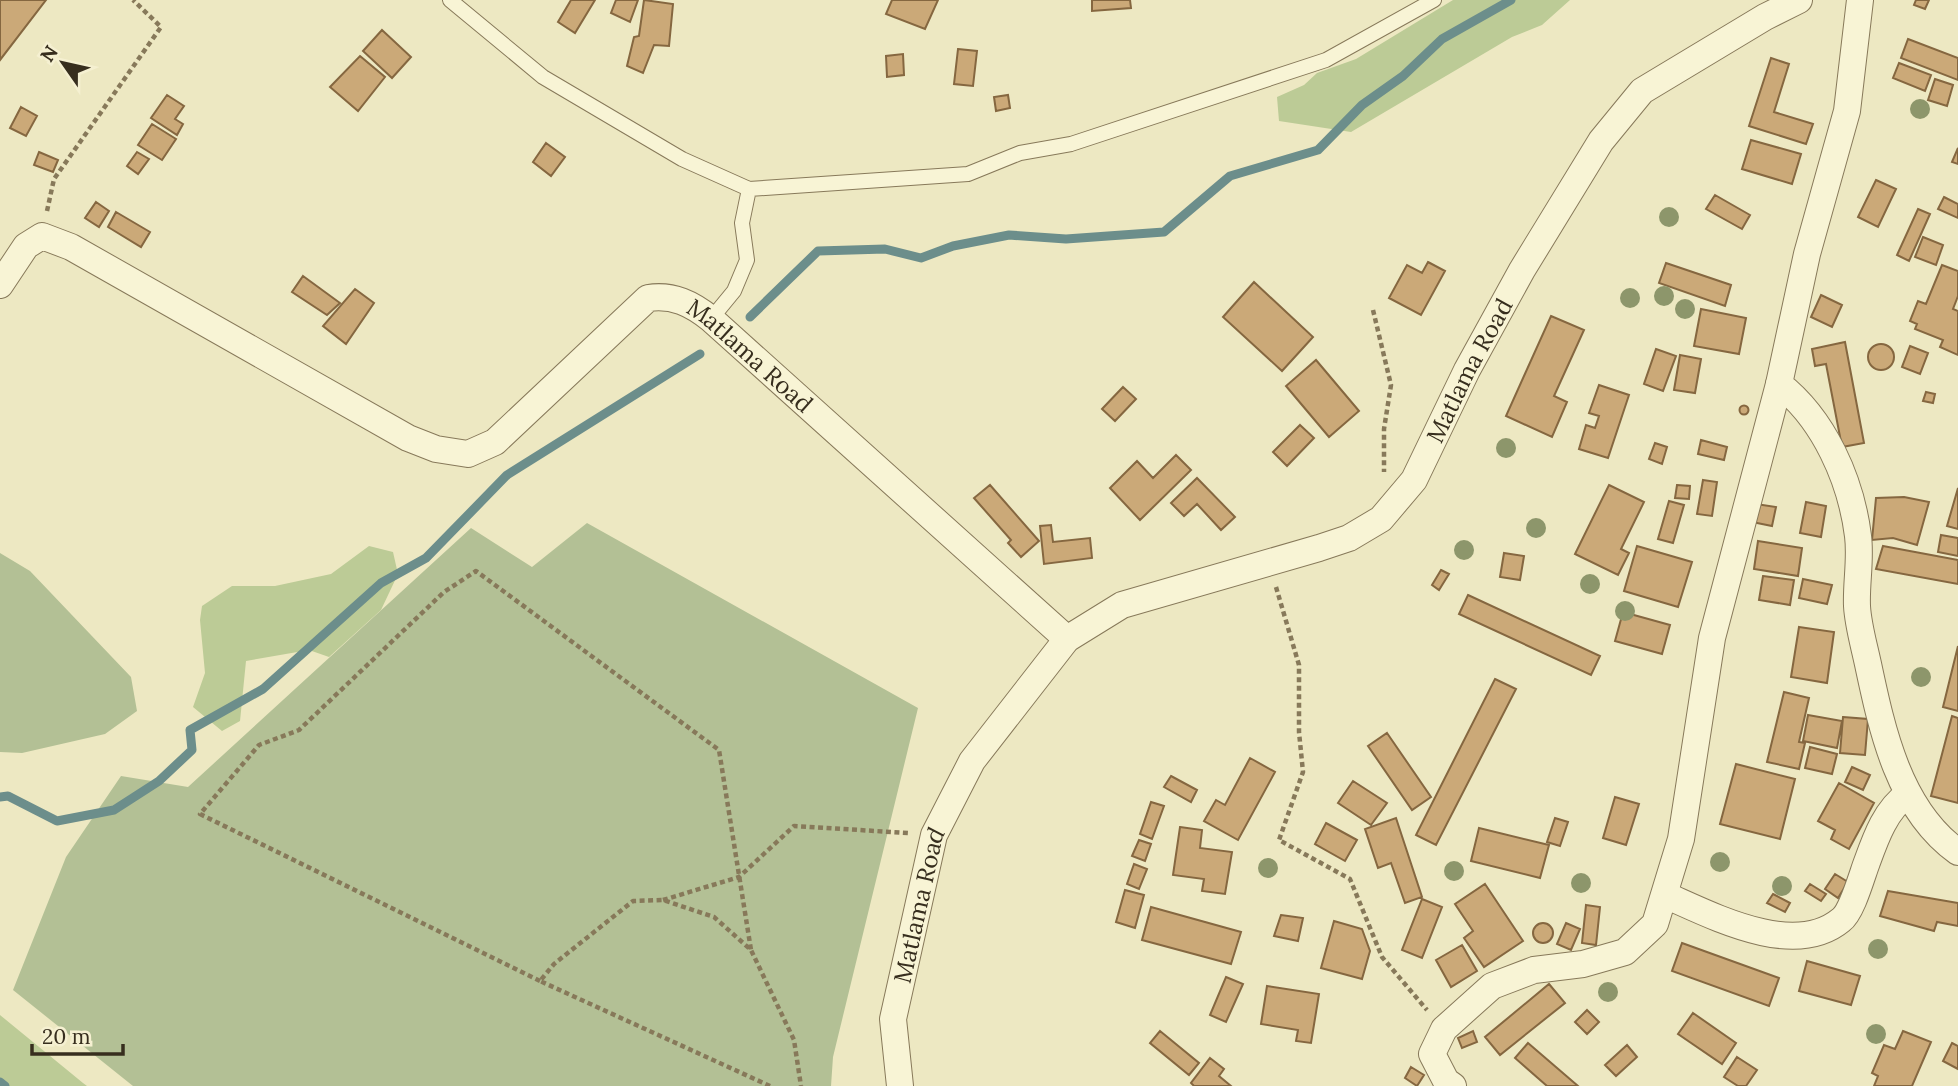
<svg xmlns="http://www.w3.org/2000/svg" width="1958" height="1086" viewBox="0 0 1958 1086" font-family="Lora,serif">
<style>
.green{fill:#bccb96}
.cemetery{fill:#b3c095}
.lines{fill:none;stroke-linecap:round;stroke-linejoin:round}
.stream{stroke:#6c8e8b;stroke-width:9}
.building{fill:#cba978;stroke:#856740;stroke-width:2}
.service-casing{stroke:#87795a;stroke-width:16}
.minor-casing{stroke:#87795a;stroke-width:28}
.path{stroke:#87795a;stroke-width:4.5;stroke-dasharray:5 3.5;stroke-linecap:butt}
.service{stroke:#f8f4d5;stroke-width:14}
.minor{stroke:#f8f4d5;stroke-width:26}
.tree{fill:#8d966b}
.labels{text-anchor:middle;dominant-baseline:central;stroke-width:5;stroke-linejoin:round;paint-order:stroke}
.street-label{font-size:24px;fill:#372e1e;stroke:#f5f0d1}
</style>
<rect width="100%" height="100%" fill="#ede8c2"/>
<!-- green -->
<path class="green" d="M1453 0H1570L1542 25 1512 37 1351 132 1279 121 1277 97 1304 85 1317 73 1356 59Z
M369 546 393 552 398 574 381 610 329 657 309 650 246 661 240 721 222 731 193 707 205 673 200 620 202 606 232 586H275L331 574Z
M0 1015 83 1083 87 1086H0Z"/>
<!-- cemetery -->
<path class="cemetery" d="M587 523 918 708 833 1057 831 1086H133L13 990 66 857 121 776 188 787 471 528 532 567Z
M0 553 30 571 131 677 137 711 105 734 22 753 0 752Z"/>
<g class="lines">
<!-- stream -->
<path class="stream" d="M750 317 818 251 885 249 921 258 953 246 1009 235 1066 239 1164 232 1230 176 1318 150 1362 105 1403 76 1442 39 1511 0
M0 797 8 796 57 821 114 810 159 781 192 750 190 730 263 689 381 583 426 558 507 475 700 354
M0 1082 5 1086"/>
</g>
<!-- building -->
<path class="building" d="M0 0H46L0 60Z
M571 0H595L575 33 558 22Z
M616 0H638L630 22 611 13Z
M644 0 673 4 669 46 654 45 643 73 627 66 634 37 639 36Z
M892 0H938L925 29 886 14Z
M1092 0H1130L1131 8 1092 11Z
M1916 0H1929L1925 9 1914 5Z
M382 30 411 57 392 78 363 51Z
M1908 39 1958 58V80L1901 58Z
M958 49 977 51 973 86 954 84Z
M903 54 904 75 887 77 886 56Z
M360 56 385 77 358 111 330 87Z
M1771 58 1789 64 1774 112 1813 124 1806 144 1749 126Z
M1899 63 1931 75 1925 91 1893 78Z
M1935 79 1953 85 1947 106 1928 100Z
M167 95 184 106 175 119 183 124 177 135 151 118Z
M1008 95 1010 108 996 111 994 97Z
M21 107 37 116 26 136 10 128Z
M152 124 176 139 162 160 138 145Z
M1751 140 1801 154 1792 184 1742 169Z
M546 143 565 157 551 176 533 162Z
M1958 148V164L1952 162Z
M39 152 58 160 53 172 34 165Z
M137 152 149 159 138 174 127 166Z
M1876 180 1896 189 1878 227 1858 217Z
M1715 195 1750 215 1742 229 1706 209Z
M1944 197 1958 204V218L1938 209Z
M96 202 109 211 99 227 85 218Z
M1918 209 1930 214 1909 261 1897 255Z
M116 212 150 232 141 247 108 227Z
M1923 237 1943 245 1936 265 1915 257Z
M1428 262 1445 271 1421 315 1389 298 1407 265 1422 273Z
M1666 263 1731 285 1725 306 1659 283Z
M1942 265 1958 271V296L1953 309 1958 311V355L1940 347 1943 340 1915 329 1917 324 1910 321 1918 301 1926 304Z
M303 276 340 303 327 315 292 292Z
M1254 282 1313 337 1282 371 1223 317Z
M355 289 374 303 346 344 323 326Z
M1821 295 1842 305 1832 327 1811 317Z
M1701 309 1746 318 1739 354 1694 346Z
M1551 316 1584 330 1554 396 1567 402 1552 437 1506 416Z
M1845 342 1864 443 1842 447 1826 364 1815 366 1812 349Z
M1868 357a13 13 0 1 1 26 0a13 13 0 1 1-26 0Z
M1910 346 1928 353 1920 374 1902 367Z
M1656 349 1676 356 1663 391 1644 384Z
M1680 355 1701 359 1695 393 1674 390Z
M1316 360 1359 411 1329 437 1286 386Z
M1599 385 1629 395 1608 458 1579 449 1586 425 1595 428 1599 416 1589 413Z
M1123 387 1136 399 1115 421 1102 409Z
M1926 392 1935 394 1933 403 1923 401Z
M1739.5 410a4.5 4.5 0 1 1 9 0a4.5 4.5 0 1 1-9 0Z
M1300 425 1314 438 1287 466 1273 452Z
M1701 440 1727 447 1724 460 1698 454Z
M1655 443 1667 447 1662 464 1649 459Z
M1176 455 1191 470 1140 520 1110 488 1137 461 1153 478Z
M1197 478 1235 517 1221 530 1197 504 1184 516 1171 503Z
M1703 480 1717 482 1712 516 1697 514Z
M990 485 1039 541 1021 557 1008 543 1011 540 974 498Z
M1609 485 1644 502 1621 549 1629 553 1618 575 1575 554Z
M1677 485 1690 486 1689 499 1675 498Z
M1958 488V529L1947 526Z
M1904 497 1929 502 1917 545 1893 538 1872 540 1876 498Z
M1669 501 1684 505 1673 543 1658 539Z
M1806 502 1826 506 1821 537 1800 533Z
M1756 504 1776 507 1772 526 1752 522Z
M1051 525 1053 542 1090 538 1092 558 1044 564 1040 526Z
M1941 535 1958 538V556L1938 552Z
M1758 541 1802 548 1798 576 1754 569Z
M1637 546 1692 562 1678 607 1624 591Z
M1883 546 1958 560V584L1876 569Z
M1504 553 1524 556 1520 580 1500 577Z
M1441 570 1449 574 1439 590 1432 585Z
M1763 576 1794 580 1790 605 1759 600Z
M1803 579 1832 585 1827 604 1799 598Z
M1468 595 1600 656 1591 675 1459 614Z
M1623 612 1670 625 1662 654 1615 641Z
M1799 627 1834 632 1827 683 1791 677Z
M1958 646V711L1943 707Z
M1495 679 1516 689 1436 845 1416 835Z
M1784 692 1809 698 1799 742 1805 743 1799 769 1767 762Z
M1808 715 1842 721 1837 748 1803 741Z
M1952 716 1958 718V803L1931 796Z
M1843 717 1868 719 1865 755 1840 753Z
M1387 733 1431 797 1412 810 1368 746Z
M1810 747 1837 754 1832 774 1805 768Z
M1250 758 1275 772 1238 840 1204 821 1216 800 1225 805Z
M1736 764 1795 779 1780 839 1720 824Z
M1852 767 1870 775 1863 790 1845 782Z
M1171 776 1197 790 1191 802 1164 787Z
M1353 781 1387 803 1371 825 1338 803Z
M1839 783 1874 803 1849 849 1831 839 1835 830 1818 821Z
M1615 797 1639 804 1626 845 1603 838Z
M1151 802 1164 806 1152 839 1140 834Z
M1396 818 1422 897 1405 903 1391 863 1378 868 1365 829Z
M1555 818 1568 822 1560 846 1547 842Z
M1326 823 1357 840 1345 861 1315 844Z
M1180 827 1202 830 1200 848 1232 852 1225 894 1202 891 1204 879 1173 875Z
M1479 828 1549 845 1540 878 1471 861Z
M1139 840 1151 844 1145 861 1132 856Z
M1134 864 1147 869 1139 889 1127 884Z
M1835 874 1848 882 1838 898 1825 889Z
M1485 884 1523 941 1484 967 1464 938 1473 931 1455 904Z
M1810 884 1826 894 1821 901 1805 891Z
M1125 890 1144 895 1135 928 1116 922Z
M1888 891 1958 903V926L1937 922 1934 931 1880 916Z
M1773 894 1790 903 1785 912 1767 903Z
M1422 899 1442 907 1422 958 1402 950Z
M1586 905 1600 907 1596 945 1582 943Z
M1151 907 1241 932 1231 964 1142 940Z
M1281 915 1303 918 1298 941 1274 936Z
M1334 921 1362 929 1370 951 1362 979 1321 968Z
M1533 933a10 10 0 1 1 20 0a10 10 0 1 1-20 0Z
M1566 923 1580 929 1571 950 1557 944Z
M1682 943 1779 978 1769 1006 1672 971Z
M1462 945 1477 971 1451 987 1436 960Z
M1807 961 1860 976 1851 1005 1799 991Z
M1226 977 1243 984 1226 1022 1210 1015Z
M1549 984 1565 1003 1500 1055 1485 1037Z
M1267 986 1319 994 1311 1043 1296 1041 1298 1030 1261 1024Z
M1587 1010 1599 1022 1587 1034 1575 1022Z
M1693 1013 1736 1043 1722 1064 1678 1034Z
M1160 1031 1199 1063 1189 1075 1150 1043Z
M1473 1031 1477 1042 1462 1048 1458 1038Z
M1903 1031 1931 1042 1912 1086H1874L1878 1076 1872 1073 1884 1045 1895 1049Z
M1528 1043 1578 1086H1547L1515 1058Z
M1952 1043 1958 1046V1069L1943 1061Z
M1627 1045 1637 1057 1616 1076 1605 1065Z
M1737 1057 1757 1070 1746 1086H1738L1724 1077Z
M1210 1058 1224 1069 1219 1076 1231 1086H1194L1191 1083Z
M1411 1067 1424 1075 1417 1086 1405 1078Z"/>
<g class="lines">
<defs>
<path id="service" d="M450 0 543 77 682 159 749 189 968 174 1020 153 1071 144 1326 60 1434 0
M711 319 734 291 747 260 742 223 749 189"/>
<g id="minor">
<path d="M1860 0 1847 111 1807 254 1779 384C1824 419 1851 480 1858 536 1861 559 1856 583 1857 606 1858 625 1864 645 1868 664 1882 730 1899 810 1958 852"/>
<path id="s1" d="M0 285 26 246 42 236 71 247 408 438 436 449 468 454 495 442 648 298C673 294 692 304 711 319L1067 639"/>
<path d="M1665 895C1713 916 1794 959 1841 920 1852 912 1862 875 1867 862 1876 837 1886 809 1908 794"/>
<path id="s2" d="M900 1086 893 1019 934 835 972 761 1067 639 1122 605 1319 548 1349 538 1381 519 1414 480 1467 370 1522 270 1601 141 1642 91 1765 17 1799 0"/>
<path d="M1453 1086 1446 1081 1432 1054 1444 1029 1492 986 1534 970 1583 964 1625 952 1655 924 1681 839 1712 638 1779 384"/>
</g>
</defs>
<!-- service casing -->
<use href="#service" class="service-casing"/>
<!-- minor casing -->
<use href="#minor" class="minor-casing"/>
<!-- path -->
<path class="path" d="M47 211 54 179 161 27 133 0
M1373 310 1391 385 1384 429V472
M1276 587 1299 665V732L1303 772 1279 840 1350 879 1382 957 1427 1010
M663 900 739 877 794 826 908 833
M540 981 200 814 259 745 299 730 444 592 476 571 719 750 751 950
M770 1086 540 981 554 964 633 901 663 900 714 917 751 950 794 1040 801 1086"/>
<!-- service -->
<use href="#service" class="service"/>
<!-- minor -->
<use href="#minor" class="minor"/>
</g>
<!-- trees -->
<g class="tree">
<circle cx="1920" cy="109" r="10"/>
<circle cx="1669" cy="217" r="10"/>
<circle cx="1664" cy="296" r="10"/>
<circle cx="1630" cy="298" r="10"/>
<circle cx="1685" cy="309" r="10"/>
<circle cx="1506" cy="448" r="10"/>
<circle cx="1536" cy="528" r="10"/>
<circle cx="1464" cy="550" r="10"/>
<circle cx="1590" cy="584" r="10"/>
<circle cx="1625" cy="611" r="10"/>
<circle cx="1921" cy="677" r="10"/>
<circle cx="1720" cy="862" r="10"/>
<circle cx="1268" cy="868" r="10"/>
<circle cx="1454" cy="871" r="10"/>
<circle cx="1581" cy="883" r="10"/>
<circle cx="1782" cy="886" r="10"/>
<circle cx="1878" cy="949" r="10"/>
<circle cx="1608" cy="992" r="10"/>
<circle cx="1876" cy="1034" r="10"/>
</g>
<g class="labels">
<!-- street labels -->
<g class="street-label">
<text stroke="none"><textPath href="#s1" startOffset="908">Matlama Road</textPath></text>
<text stroke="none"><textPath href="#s2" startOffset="1006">Matlama Road</textPath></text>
<text stroke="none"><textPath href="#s2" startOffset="184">Matlama Road</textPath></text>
</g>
</g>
<!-- north arrow -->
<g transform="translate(63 63) rotate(304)" stroke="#f5f0d1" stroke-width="5" paint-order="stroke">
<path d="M0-5L12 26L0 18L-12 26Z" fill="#372e1e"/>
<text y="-10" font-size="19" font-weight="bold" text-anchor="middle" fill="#372e1e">N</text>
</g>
<!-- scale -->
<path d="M32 1044v10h91v-10" fill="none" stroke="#372e1e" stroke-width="3.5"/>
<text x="42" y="1044" font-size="21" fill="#372e1e" stroke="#f5f0d1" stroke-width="5" paint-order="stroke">20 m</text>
</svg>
